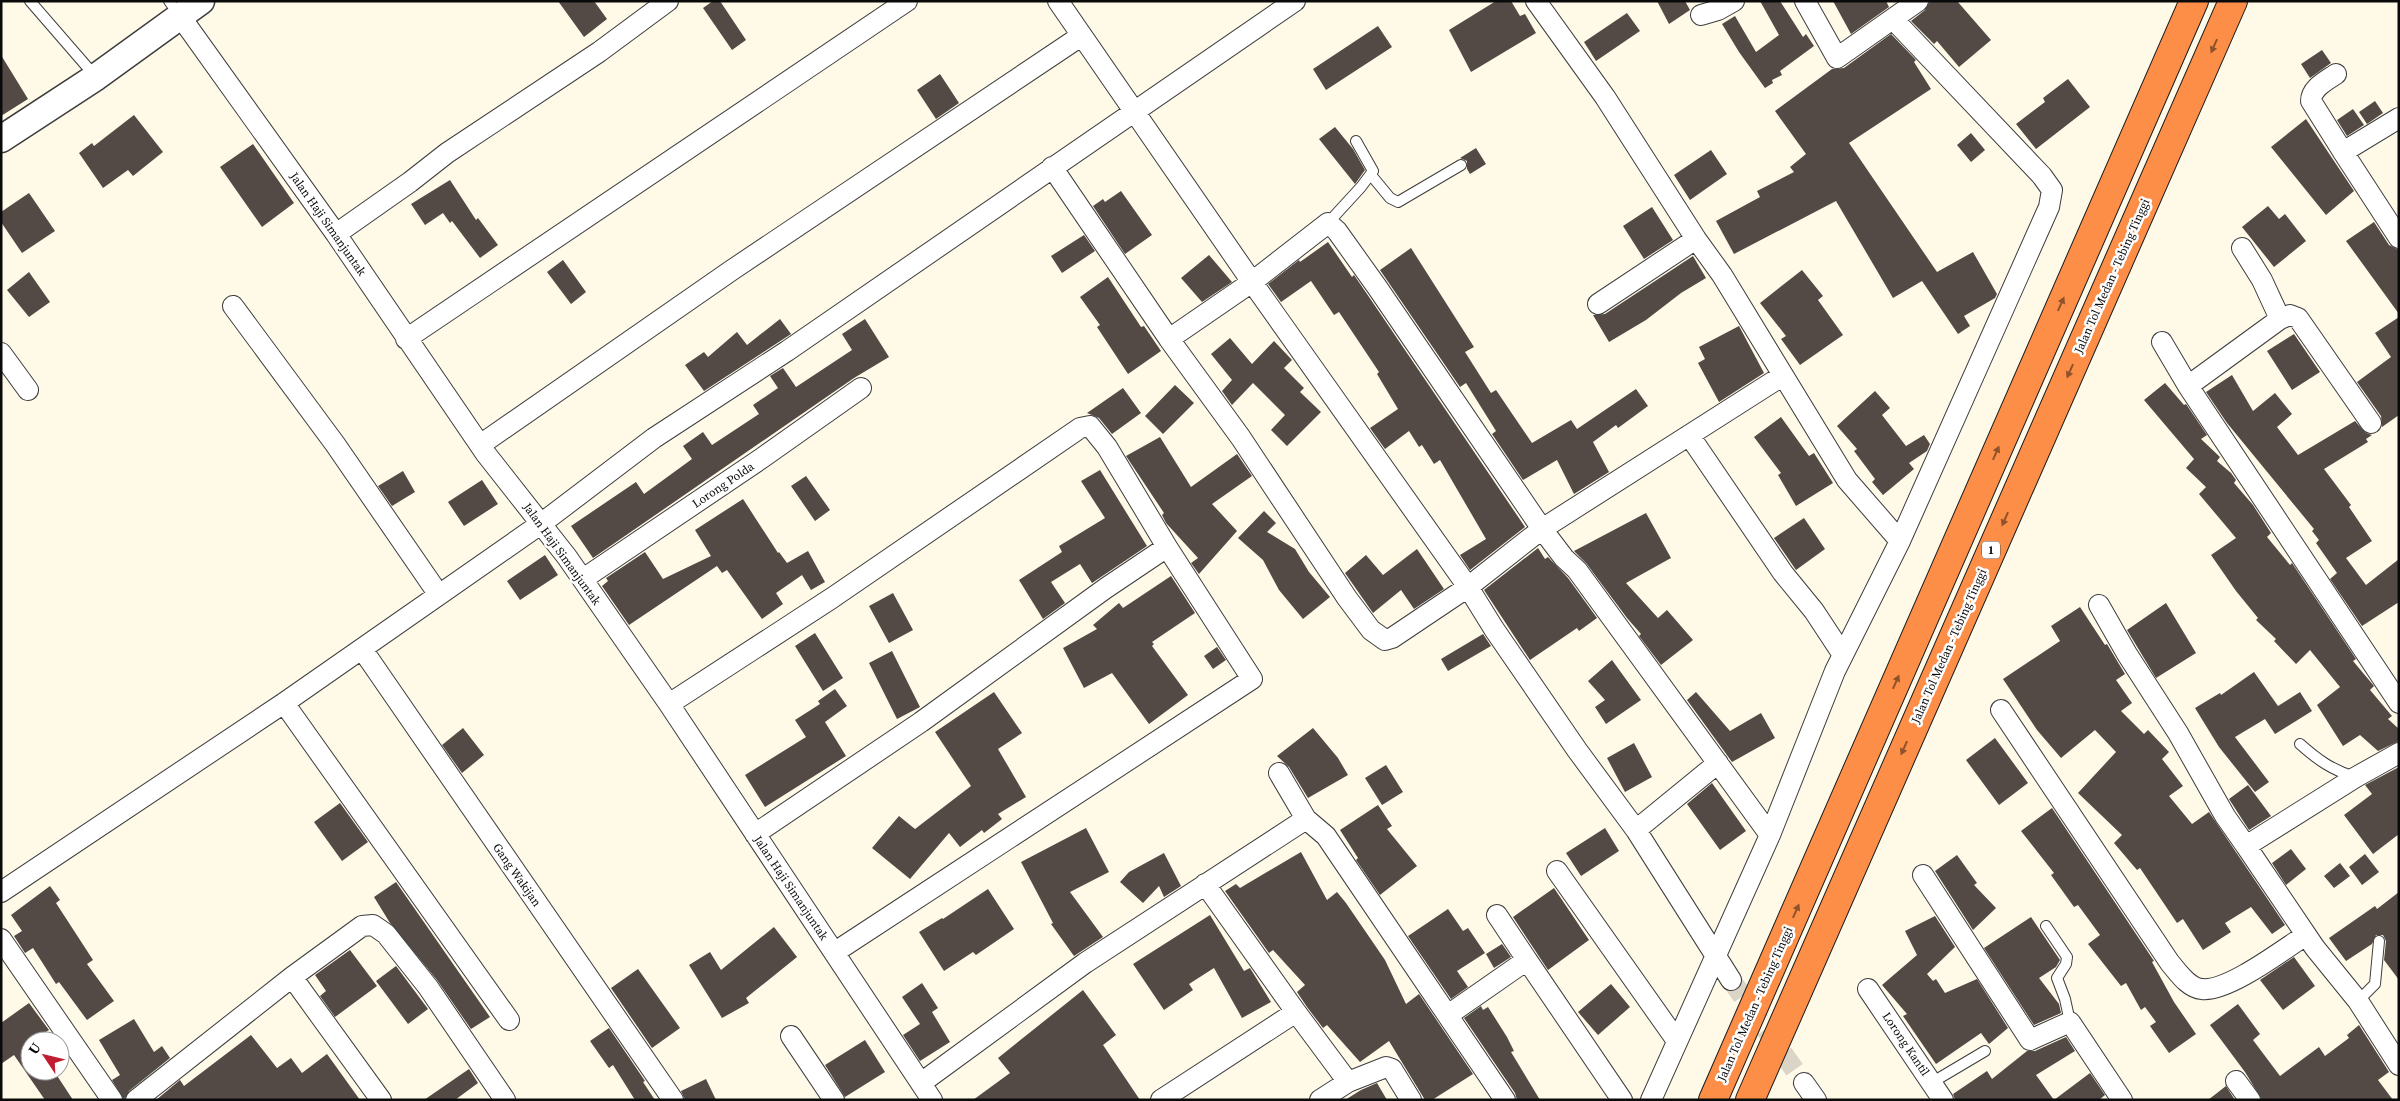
<svg xmlns="http://www.w3.org/2000/svg" width="2400" height="1101" viewBox="0 0 2400 1101" font-family="'Source Serif 4',serif">
<style>
.building{fill:#534a46}
.lines{fill:none;stroke-linecap:round;stroke-linejoin:round}
.minor-tunnel{stroke:#dad5c7;stroke-width:20;stroke-dasharray:20 10;stroke-linecap:butt}
.service-casing{stroke:#3d3d3d;stroke-width:12}
.minor-casing{stroke:#3d3d3d;stroke-width:22}
.tertiary-casing{stroke:#3d3d3d;stroke-width:29}
.motorway-casing{stroke:#1b1b1b;stroke-width:30}
.service{stroke:#fff;stroke-width:10}
.minor{stroke:#fff;stroke-width:20}
.tertiary{stroke:#fff;stroke-width:26}
.motorway{stroke:#fc8e48;stroke-width:28}
.oneway{fill:#8f532c}
.labels{text-anchor:middle;dominant-baseline:central;stroke-width:5;stroke-linejoin:round;paint-order:stroke}
.shield{fill:#fff;stroke:#545454;stroke-width:1}
.shield-label{font-size:11px;font-weight:bold;fill:#0a0a0a}
.street-label{font-size:12px;fill:#0a0a0a;stroke:#fff}
</style>
<rect width="100%" height="100%" fill="#fff9e8"/>
<!-- building -->
<path class="building" d="M558 1H594L607 19 584 37Z
M713 1H720L746 40 732 50 703 8Z
M1496 1H1511L1520 16 1525 14 1536 33 1471 72 1449 30Z
M1657 1H1685L1690 10 1669 24Z
M1760 1H1780L1803 37 1806 34 1814 46 1780 71 1782 75 1772 80 1773 83 1765 88 1739 52 1722 24 1735 16 1756 52 1779 35Z
M1833 1H1886L1889 7 1851 34Z
M1930 1H1957L1991 40 1959 67 1937 41 1934 44 1911 21 1925 10Z
M1627 13 1640 31 1596 61 1584 42Z
M1378 26 1392 47 1326 90 1313 69Z
M1891 34 1916 60 1914 62 1931 89 1849 143 1937 272 1973 252 1997 294 1995 298 1964 316 1970 326 1958 334 1922 281 1893 298 1836 201 1734 254 1716 221 1760 197 1757 191 1794 172 1790 167 1806 154 1775 111 1832 69 1844 68Z
M2322 50 2331 63 2310 78 2301 64Z
M1 55 28 99 1 116Z
M940 74 959 103 936 119 917 90Z
M2068 79 2090 107 2036 149 2016 124 2045 102 2043 98Z
M2375 101 2383 113 2367 124 2359 112Z
M2353 109 2364 125 2347 136 2337 120Z
M134 115 163 152 133 176 128 170 103 188 79 153 92 143 94 146Z
M2306 119 2354 191 2326 215 2271 147Z
M1335 127 1353 149 1365 170 1355 184 1319 139Z
M1971 133 1985 150 1971 162 1957 145Z
M253 144 294 203 262 227 220 167Z
M1476 148 1486 164 1470 174 1467 169V161L1460 158Z
M1711 150 1727 174 1690 200 1674 175Z
M450 180 476 220 478 218 498 245 480 258 452 221 450 223 443 213 425 225 411 204Z
M1121 191 1152 235 1125 254 1093 206 1103 199 1105 202Z
M29 193 55 231 22 253 1 222V212Z
M2268 206 2279 219 2285 214 2306 241 2274 267 2242 227Z
M1652 207 1673 240 1644 259 1623 226Z
M2374 222 2389 245 2399 250V314L2346 241Z
M1084 235 1095 251 1062 273 1051 256Z
M1328 242 1352 277 1354 275 1367 294 1525 527 1470 570 1460 555 1486 539 1440 460 1434 464 1422 445 1419 447 1409 431 1385 449 1370 428 1398 409 1377 374 1379 372 1339 312 1334 315 1311 281 1281 302 1268 284 1299 260 1300 262Z
M1411 248 1474 347 1465 352 1491 393 1496 390 1532 443 1571 420 1577 429 1636 389 1648 406 1618 428 1616 425 1593 442 1609 472 1574 494 1557 460 1523 480 1492 434 1496 431 1466 383 1460 387 1380 270Z
M1209 255 1232 282 1202 302 1181 278Z
M1693 256 1706 278 1681 293 1646 320 1609 342 1593 315 1605 314Z
M563 260 586 292 571 304 547 272Z
M1802 270 1823 296 1818 300 1843 335 1800 365 1781 339 1786 336 1760 303Z
M29 272 50 302 29 317 7 290Z
M1108 277 1141 327 1144 326 1161 351 1128 374 1097 327 1100 325 1080 297Z
M2399 317V415L2382 427 2381 416 2357 382 2391 357 2375 333Z
M780 319 791 334 704 391 685 365 704 352 708 357 737 332 747 345Z
M865 319 889 357 854 378 593 558 571 526 636 482 644 494 692 459 683 446 703 432 712 445 759 414 753 405 778 388 770 376 783 368 796 387 852 350 842 334Z
M1739 326 1764 373 1719 402 1698 363 1705 359 1699 347Z
M2294 334 2320 372 2292 390 2267 351Z
M1230 338 1252 364 1274 341 1292 360 1284 368 1304 388 1300 392 1321 412 1287 446 1271 430 1285 415 1253 383 1232 405 1222 391 1232 380 1211 354Z
M2232 375 2253 411 2275 393 2292 414 2277 427 2298 455 2355 421 2366 433 2372 435 2366 439 2368 442 2324 469 2351 505 2349 507 2372 541 2346 558 2366 585 2399 559V602L2362 626 2330 579 2337 573 2316 543 2319 540 2312 531 2314 529 2227 423 2206 392Z
M2165 383 2184 405 2186 404 2207 435 2201 439 2220 457 2217 461 2231 473 2236 480 2234 483 2253 505 2271 533 2267 537 2290 565 2292 563 2356 659 2353 661 2374 686 2370 690 2392 716 2388 719 2399 729V741L2378 751 2360 735 2343 746 2317 705 2340 687 2310 650 2296 664 2274 641 2276 639 2256 620 2258 618 2236 591 2211 555 2236 538 2199 494 2206 487 2186 468 2194 459 2144 400Z
M1175 385 1194 403 1163 434 1145 416Z
M1123 388 1141 413 1112 434 1099 418 1087 413Z
M1875 391 1890 408 1882 415 1906 446 1924 435 1930 444 1927 451 1909 463 1914 469 1883 495 1872 482 1875 479 1854 451 1857 449 1837 426Z
M1781 417 1809 456 1814 453 1833 483 1796 506 1778 475 1781 473 1754 437Z
M1160 437 1191 487 1237 454 1252 476 1212 504 1237 531 1199 574 1191 563 1198 558 1166 523 1162 515 1164 513 1126 456Z
M1100 470 1147 546 1092 583 1080 564 1051 582 1065 603 1043 619 1019 580 1062 552 1059 546 1105 518 1081 481Z
M403 471 415 492 392 506 378 486Z
M806 476 830 510 815 521 791 486Z
M482 480 498 504 464 526 448 502Z
M743 499 778 553 779 552 787 563 808 551 825 582 811 590 802 575 776 593 783 604 762 619 727 570 722 573 717 566 629 625 602 586 608 581 606 578 645 552 663 579 711 556 695 530Z
M1264 511 1276 523 1267 532 1295 549 1309 572 1330 597 1303 619 1279 590 1263 560 1238 538Z
M1646 513 1671 558 1626 583 1658 618 1667 610 1693 640 1661 665 1639 636 1641 634 1627 618 1586 563 1574 551Z
M1804 518 1825 549 1796 570 1774 538Z
M1538 548 1545 559 1548 557 1568 578 1597 618 1579 631 1577 628 1530 660 1484 590Z
M1417 549 1444 589 1414 609 1401 590 1373 613 1345 573 1366 555 1383 575Z
M545 555 558 575 520 600 507 581Z
M1171 576 1195 613 1152 642 1154 644 1152 646 1188 695 1149 724 1112 673 1084 688 1063 648 1097 629 1093 625 1119 603 1123 608Z
M893 593 913 630 889 643 869 606Z
M2166 603 2196 653 2156 678 2127 630Z
M2080 607 2105 645 2107 644 2125 674 2116 680 2132 703 2121 711 2144 734 2148 730 2169 752 2162 759 2183 786 2169 796 2192 824 2209 812 2285 925 2272 934 2251 907 2225 923 2231 932 2203 950 2183 919 2177 923 2140 868 2137 870 2114 843 2122 835 2078 793 2116 752 2095 730 2061 758 2037 730 2003 679 2060 641 2051 626Z
M815 633 843 678 823 691 795 646Z
M1483 634 1491 646 1448 671 1441 659Z
M1217 647 1226 660 1213 669 1204 656Z
M892 651 920 707 897 719 869 663Z
M1612 660 1641 700 1606 724 1595 707 1605 700 1588 681Z
M2254 672 2278 706 2300 692 2312 711 2275 734 2265 719 2235 737 2269 782 2255 792 2219 747 2195 708 2220 693 2221 695Z
M835 689 847 706 825 722 846 756 765 807 745 775 806 737 795 720 820 704 818 701Z
M994 692 1022 733 998 749 1026 797 998 814 1002 819 984 833 982 830 960 847 949 833 910 879 872 848 899 816 915 829 971 786 935 732Z
M1696 692 1730 731 1761 713 1775 738 1732 762 1687 700Z
M463 728 484 755 462 773 442 745Z
M1313 728 1338 758 1348 775 1308 798 1289 767 1277 756Z
M1995 738 2028 783 1999 805 1966 760Z
M1634 743 1652 777 1625 792 1607 758Z
M1386 765 1403 792 1382 805 1365 778Z
M2399 767V834L2373 854 2344 815 2372 794 2365 785Z
M1712 783 1746 831 1720 850 1687 804Z
M2248 785 2271 816 2249 830 2229 799Z
M340 803 368 842 342 861 314 822Z
M1378 805 1392 826 1387 829 1417 866 1380 895 1356 860 1358 858 1340 830Z
M2052 808 2154 961 2152 962 2174 1002 2196 1034 2169 1053 2150 1026 2156 1022 2145 1007 2141 1010 2126 983 2121 986 2088 944 2100 935 2078 905 2074 907 2051 875 2054 873 2021 831Z
M1086 828 1109 872 1070 892 1103 937 1074 956 1051 924 1053 923 1021 862Z
M1605 828 1619 851 1581 876 1566 853Z
M2291 849 2306 869 2286 885 2272 863Z
M1301 852 1327 900 1337 892 1346 903 1385 960 1406 1004 1419 994 1473 1074 1432 1100H1425L1389 1041 1360 1062 1327 1025 1323 1028 1307 1007 1297 992 1305 985 1273 950 1269 953 1225 891 1236 884 1240 888Z
M1164 853 1181 886 1164 897 1159 886 1143 903 1120 882 1129 872Z
M2365 854 2379 872 2362 885 2349 867Z
M1957 855 1977 883 1974 885 1996 908 1973 930 1935 871Z
M2340 863 2350 876 2334 888 2324 876Z
M396 882 490 1017 471 1029 437 980 390 923 374 897Z
M50 886 60 900 56 903 93 960 87 964 114 1001 87 1020 59 982 56 984 33 948 25 953 14 936 22 931 11 915Z
M1554 888 1589 940 1548 970 1513 917Z
M988 889 1014 929 976 955 973 952 944 971 919 932 942 918 943 919Z
M2399 892V980L2384 960 2386 941 2383 935H2376L2372 944 2346 961 2329 938 2375 906 2377 909Z
M1448 909 1463 931 1468 928 1485 953 1457 971 1468 987 1451 999 1408 936Z
M1210 915 1244 971 1250 968 1271 1002 1242 1018 1214 968 1189 984 1193 990 1164 1010 1133 964Z
M1935 916 1955 947 1927 974 1933 981 1936 979 1945 993 1977 979 2008 1028 1989 1044 1981 1033 1936 1064 1903 1016 1907 1014 1882 985 1917 955 1905 931Z
M2031 917 2060 960 2056 967 2039 978 2059 1004 2061 1013 2034 1025 1984 948Z
M774 927 797 957 746 998 749 1003 722 1018 689 965 710 952 721 970Z
M1502 944 1511 957 1494 968 1486 954Z
M350 950 377 986 335 1017 320 996 326 991 315 975Z
M2294 957 2315 986 2283 1010 2260 980Z
M396 966 428 1009 408 1024 376 981Z
M638 969 680 1028 652 1048 611 988Z
M922 983 938 1008 932 1012 950 1042 920 1061 903 1035 920 1024 902 997Z
M1611 984 1630 1007 1598 1035 1578 1012Z
M1083 990 1116 1035 1103 1045 1140 1100H973L1010 1073 998 1058Z
M29 1003 49 1030 43 1034 47 1041H30V1071H54L73 1100H45L14 1055 1 1064V1023Z
M2238 1004 2260 1034 2253 1040 2280 1076 2319 1047 2325 1056 2349 1038 2347 1035 2359 1025 2389 1072 2378 1080 2393 1100H2262L2245 1072 2210 1025Z
M1481 1006 1483 1010 1488 1007 1507 1037 1514 1051 1511 1052 1540 1100H1517L1515 1093 1464 1018Z
M134 1019 154 1052 162 1046 170 1058 129 1091 124 1100 112 1080 120 1075 99 1040Z
M609 1028 645 1081 643 1082 655 1100H635L613 1065 609 1068 590 1041Z
M251 1035 277 1068 291 1058 302 1073 327 1054 360 1100H156L180 1080 184 1086Z
M2066 1037 2075 1051 2036 1075 2054 1100 2090 1073 2105 1095 2099 1100H1955L1953 1094 1987 1071 1992 1079 2027 1051H2035Z
M865 1040 885 1072 845 1097 825 1065Z
M469 1069 478 1083 455 1100H424Z
M706 1079 716 1100H685L681 1091Z
M1377 1083 1387 1100H1345L1361 1090Z
M2226 1086 2235 1100H2208Z"/>
<g class="lines">
<!-- minor-tunnel -->
<path class="minor-tunnel" d="M1731 980 1804 1083"/>
<defs>
<path id="service" d="M30 1 95 76
M169 1 180 16
M1371 175 1390 198 1398 202 1461 165
M1328 223 1361 187 1373 171 1356 141
M2300 744C2318 760 2332 770 2355 777
M2046 926 2067 957 2066 964 2057 978 2065 999 2070 1022
M2358 1001 2375 984 2379 941
M1931 1083 1985 1051"/>
<path id="minor" d="M1058 1 1252 282 1468 587 1494 629 1577 750 1636 830 1731 980
M1536 1 1605 97 1696 239 1722 275 1847 480 1900 541
M1805 1 1837 58 1918 1
M1701 15 1718 10 1734 1
M180 16 336 234 486 454 567 557 669 704 932 1100
M2336 74C2326 81 2311 88 2311 101L2343 152
M2399 118 2343 152 2399 238
M1052 167 1169 339 1241 438 1347 598 1371 630 1385 640 1392 638 1468 587 1542 529 1782 376
M336 234 410 182 447 153 599 52 668 1
M1598 304 1696 239
M233 306 335 444 439 595
M2280 319 2290 315 2298 318 2371 423
M406 339 907 1
M1169 339 1252 282 1328 223 1337 231 1377 287 1542 529 1564 558 1577 570 1770 835
M2162 342 2188 386 2399 703
M1 353 28 390
M2188 386 2280 319 2262 280 2242 248
M1689 435 1783 573 1814 611 1843 655
M480 445 732 270 1081 36
M583 579 762 458 861 388
M2099 605 2127 654 2178 733 2225 816 2246 846
M362 649 673 1100
M284 703 509 1020
M669 704 832 598 1080 428 1090 426 1107 447 1167 547 1106 588 921 722 755 834
M2001 710 2170 963C2178 972 2188 988 2202 989 2228 992 2284 949 2306 935
M2399 753 2356 777 2246 846 2315 948 2358 1001 2399 1065
M1279 773 1306 819 1326 836 1505 1100
M1636 830 1718 763
M1557 871 1677 1041
M1923 875 2030 1040 2070 1022 2122 1100
M1205 884 1296 1012
M1 892 284 703 542 523 654 438 787 351 1295 1
M1 939 112 1100
M835 952 1252 679 1167 547
M1527 960 1622 1100
M292 977 381 1100
M1868 989 1943 1100
M1448 1015 1527 960 1497 915
M791 1036 834 1100
M2236 1081 2250 1100
M921 1083 1085 963 1306 819
M1804 1083 1816 1100
M136 1100 292 977 362 926 373 925 386 934 428 987 505 1100
M1161 1100 1296 1012 1348 1082 1386 1067 1392 1069 1411 1100
M1320 1100 1348 1082
M1651 1100 1770 835 1835 671 1900 541 2049 207 2052 190 2042 176 1893 19"/>
<path id="tertiary" d="M1 139 96 77 201 1"/>
<path id="motorway" d="M1713 1100 2194 1
M1750 1100 2233 1"/>
</defs>
<!-- service casing -->
<use href="#service" class="service-casing"/>
<!-- minor casing -->
<use href="#minor" class="minor-casing"/>
<!-- tertiary casing -->
<use href="#tertiary" class="tertiary-casing"/>
<!-- motorway casing -->
<use href="#motorway" class="motorway-casing"/>
<!-- service -->
<use href="#service" class="service"/>
<!-- minor -->
<use href="#minor" class="minor"/>
<!-- tertiary -->
<use href="#tertiary" class="tertiary"/>
<!-- motorway -->
<use href="#motorway" class="motorway"/>
</g>
<!-- one-way arrows -->
<defs><path id="oneway-solid" d="M-6-.8H1V-3.2L6.5 0L1 3.2V.8H-6Z" transform="scale(1.25)"/></defs>
<g class="oneway">
<use href="#oneway-solid" transform="translate(2214 46) rotate(114)"/>
<use href="#oneway-solid" transform="translate(2061 304) rotate(-66)"/>
<use href="#oneway-solid" transform="translate(2070 371) rotate(114)"/>
<use href="#oneway-solid" transform="translate(1996 453) rotate(-66)"/>
<use href="#oneway-solid" transform="translate(2005 519) rotate(114)"/>
<use href="#oneway-solid" transform="translate(1896 682) rotate(-66)"/>
<use href="#oneway-solid" transform="translate(1904 748) rotate(114)"/>
<use href="#oneway-solid" transform="translate(1796 911) rotate(-66)"/>
</g>
<g class="labels">
<!-- shield labels -->
<rect class="shield" x="1982" y="541.5" width="18" height="17" rx="4"/>
<g class="shield-label">
<text x="1991" y="550">1</text>
</g>
<!-- street labels -->
<g class="street-label">
<text transform="translate(328 224) rotate(55)">Jalan Haji Simanjuntak</text>
<text transform="translate(2112 276) rotate(-66)">Jalan Tol Medan - Tebing Tinggi</text>
<text transform="translate(723 485) rotate(-34)">Lorong Polda</text>
<text transform="translate(562 554) rotate(54)">Jalan Haji Simanjuntak</text>
<text transform="translate(1949 646) rotate(-66)">Jalan Tol Medan - Tebing Tinggi</text>
<text transform="translate(517 875) rotate(55)">Gang Wakijan</text>
<text transform="translate(791 888) rotate(56)">Jalan Haji Simanjuntak</text>
<text transform="translate(1755 1004) rotate(-66)">Jalan Tol Medan - Tebing Tinggi</text>
<text transform="translate(1906 1044) rotate(56)">Lorong Kantil</text>
</g>
</g>
<!-- border -->
<rect width="2400" height="1101" fill="none" stroke="#0a0a0a" stroke-width="5"/>
<!-- north arrow -->
<g transform="translate(45 1056) rotate(305)"><circle r="24" fill="#ffffff" stroke="#9d9d9d"/>
<path d="M0-4L9 19L0 12L-9 19Z" fill="#c01d30"/>
<text y="-8" font-size="14" font-weight="bold" text-anchor="middle" fill="#0a0a0a">U</text>
</g>
</svg>
